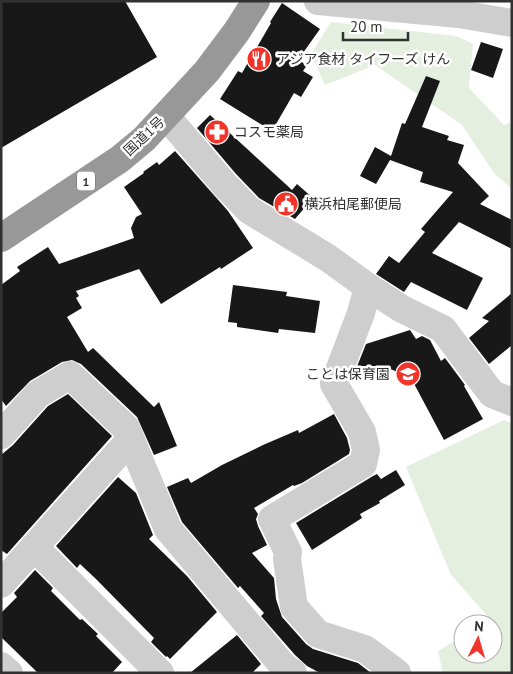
<svg xmlns="http://www.w3.org/2000/svg" width="513" height="674" viewBox="0 0 513 674" font-family="'PT Sans','Noto Sans JP',sans-serif">
<style>
.green{fill:#e5efdf}
.building{fill:#181818}
.lines{fill:none;stroke-linecap:round;stroke-linejoin:round}
.minor{stroke:#cecece;stroke-width:28}
.highway{stroke:#989898;stroke-width:28}
.labels{text-anchor:middle;dominant-baseline:central;stroke-width:5;stroke-linejoin:round;paint-order:stroke}
.shield{fill:#fff;stroke:#6f6f6f;stroke-width:1}
.shield-label{font-size:12px;font-weight:bold;fill:#313131}
.poi-label{font-size:14px;fill:#313131;stroke:#fff;text-anchor:start}
.street-label{font-size:14px;fill:#313131;stroke:#fff}
</style>
<rect width="100%" height="100%" fill="#fff"/>
<!-- green -->
<path class="green" d="M331 22 456 36 473 44 469 88 504 125 512 122V189L494 173 462 125 375 65 325 85 311 54Z
M504 420 512 424V673H443L438 651 463 636V654H493V624H485L491 620 451 575 406 467Z"/>
<!-- building -->
<path class="building" d="M1 1H125L157 57 1 148Z
M282 3 320 29 298 60 307 65 303 71 313 77 301 97 294 93 272 131 220 99 238 71 242 73 271 23 270 22Z
M481 42 503 49 493 78 471 70Z
M426 76 440 81 422 127 449 136 447 140 464 145 458 163 489 196 480 204 512 220V249L459 222 432 253 483 278 467 310 411 282 404 292 376 274 389 256 399 263 425 232 421 229 453 192 420 182 423 172 390 160 376 184 360 176 375 147 391 156 402 123 405 124Z
M210 115 292 190 297 184 313 198 295 219 259 198 236 174 197 128Z
M175 151 228 211 253 248 221 269 220 267 161 304 139 269 76 291 79 296 76 298 82 308 67 317 88 352 93 348 154 407 159 402 177 446 154 455 137 417 81 364 72 360 62 362 30 381 6 406 1 399V285L20 271 17 267 48 247 59 264 134 238 131 228 136 217 142 214 124 187 144 173 143 172 157 162 159 165Z
M233 285 287 292 286 296 320 301 315 333 279 329 278 333 237 327V323L228 322Z
M512 293V345L489 364 469 338 489 321 482 318Z
M410 330 416 339 422 336 430 340 441 361 445 358 465 385 464 386 483 419 444 440 411 378 386 367 376 377 356 369 366 344Z
M68 394 112 436 7 554 1 550V455L13 445 48 406Z
M334 414 347 438 350 450 349 454 302 483 294 486 293 485 254 508 258 514 256 519 258 526 267 545 252 553 274 578 276 599 282 617 306 644 313 649 358 663 371 673H320L307 666 295 655 261 616 264 613 240 586 238 588 182 522 167 487 188 478 191 483 222 465 263 445 298 430 299 433Z
M396 470 405 485 379 501 380 503 360 514 362 518 312 550 296 523 373 476 377 474 381 479Z
M118 477 136 493 153 535 149 539 187 576 217 612 170 659 167 656 166 657 151 642 154 638 96 579 80 564 77 568 56 546Z
M35 570 53 588 51 591 80 620 82 619 98 634 96 636 122 662 112 673H38L1 637V613L17 597 14 593Z
M237 635 261 664 252 673H190Z"/>
<g class="lines">
<!-- minor -->
<path class="minor" d="M318 1 459 14 512 23
M166 116 224 184 249 210 328 258 368 287 402 309 443 329 492 394 512 402
M368 287 361 313 334 384 362 432 366 450 363 464 272 519 288 552 287 559 294 607 318 634 365 649 397 673
M1 435 38 394 70 375 126 428 168 529 284 667 293 673
M34 547 160 673
M1 584 130 440
M1 666 9 673"/>
<!-- highway -->
<path class="highway" d="M1 238 120 159 144 139 207 71 237 31 256 1"/>
</g>
<!-- icons -->
<defs>
<symbol id="restaurant-disc" viewBox="-11 -11 22 22"><circle r="9.5" fill="#f1332a" stroke="#fff"/><path d="M-5-6h1v4h1v-4h1v4h1v-4h1v5L-1.5 .5V6h-2V.5L-5-1ZM5-6V6H3V1.5H1.5Q1.5-4 5-6Z" fill="#fff"/></symbol>
<symbol id="pharmacy-disc" viewBox="-11 -11 22 22"><circle r="9.5" fill="#f1332a" stroke="#fff"/><path d="M-2-6h4v4h4v4h-4v4h-4v-4h-4v-4h4Z" fill="#fff"/></symbol>
<symbol id="civic-disc" viewBox="-11 -11 22 22"><circle r="9.5" fill="#f1332a" stroke="#fff"/><path d="M-.6-6.5H3V-4.5H.6V-3L4-1V1h2V6H-6V1h2V-1L-.6-3ZM-1.2 2.5V6h2.4V2.5Z" fill="#fff"/></symbol>
<symbol id="school-disc" viewBox="-11 -11 22 22"><circle r="9.5" fill="#f1332a" stroke="#fff"/><path d="M0-5L7-2L0 1L-7-2ZM-4 1L0 2.5L4 1V4Q0 6-4 4Z" fill="#fff"/></symbol>
</defs>
<g fill-rule="evenodd">
<use href="#restaurant-disc" x="245" y="45" width="28" height="28"/>
<use href="#pharmacy-disc" x="203" y="118" width="28" height="28"/>
<use href="#civic-disc" x="272" y="190" width="28" height="28"/>
<use href="#school-disc" x="394" y="360" width="28" height="28"/>
</g>
<g class="labels">
<!-- shield labels -->
<rect class="shield" x="77" y="171.5" width="18" height="19" rx="4"/>
<g class="shield-label">
<text x="86" y="181">1</text>
</g>
<!-- poi labels -->
<g class="poi-label">
<text x="276" y="59">アジア食材 タイフーズ けん</text>
<text x="234" y="132">コスモ薬局</text>
<text x="304" y="204">横浜柏尾郵便局</text>
<text x="390" y="374" text-anchor="end">ことは保育園</text>
</g>
<!-- street labels -->
<g class="street-label">
<text transform="translate(144 136) rotate(-43)">国道1号</text>
</g>
</g>
<!-- border -->
<rect width="513" height="674" fill="none" stroke="#313131" stroke-width="5"/>
<!-- north arrow -->
<g transform="translate(478 639) rotate(5)"><circle r="24" fill="#ffffff" stroke="#adadad"/>
<path d="M0-4L9 19L0 12L-9 19Z" fill="#f1332a"/>
<text y="-8" font-size="14" font-weight="bold" text-anchor="middle" fill="#313131">N</text>
</g>
<!-- scale -->
<path d="M343 32v8h65v-8" fill="none" stroke="#313131" stroke-width="2.5"/>
<text x="350" y="32" font-size="15" fill="#313131" stroke="#ffffff" stroke-width="4" paint-order="stroke">20 m</text>
</svg>
